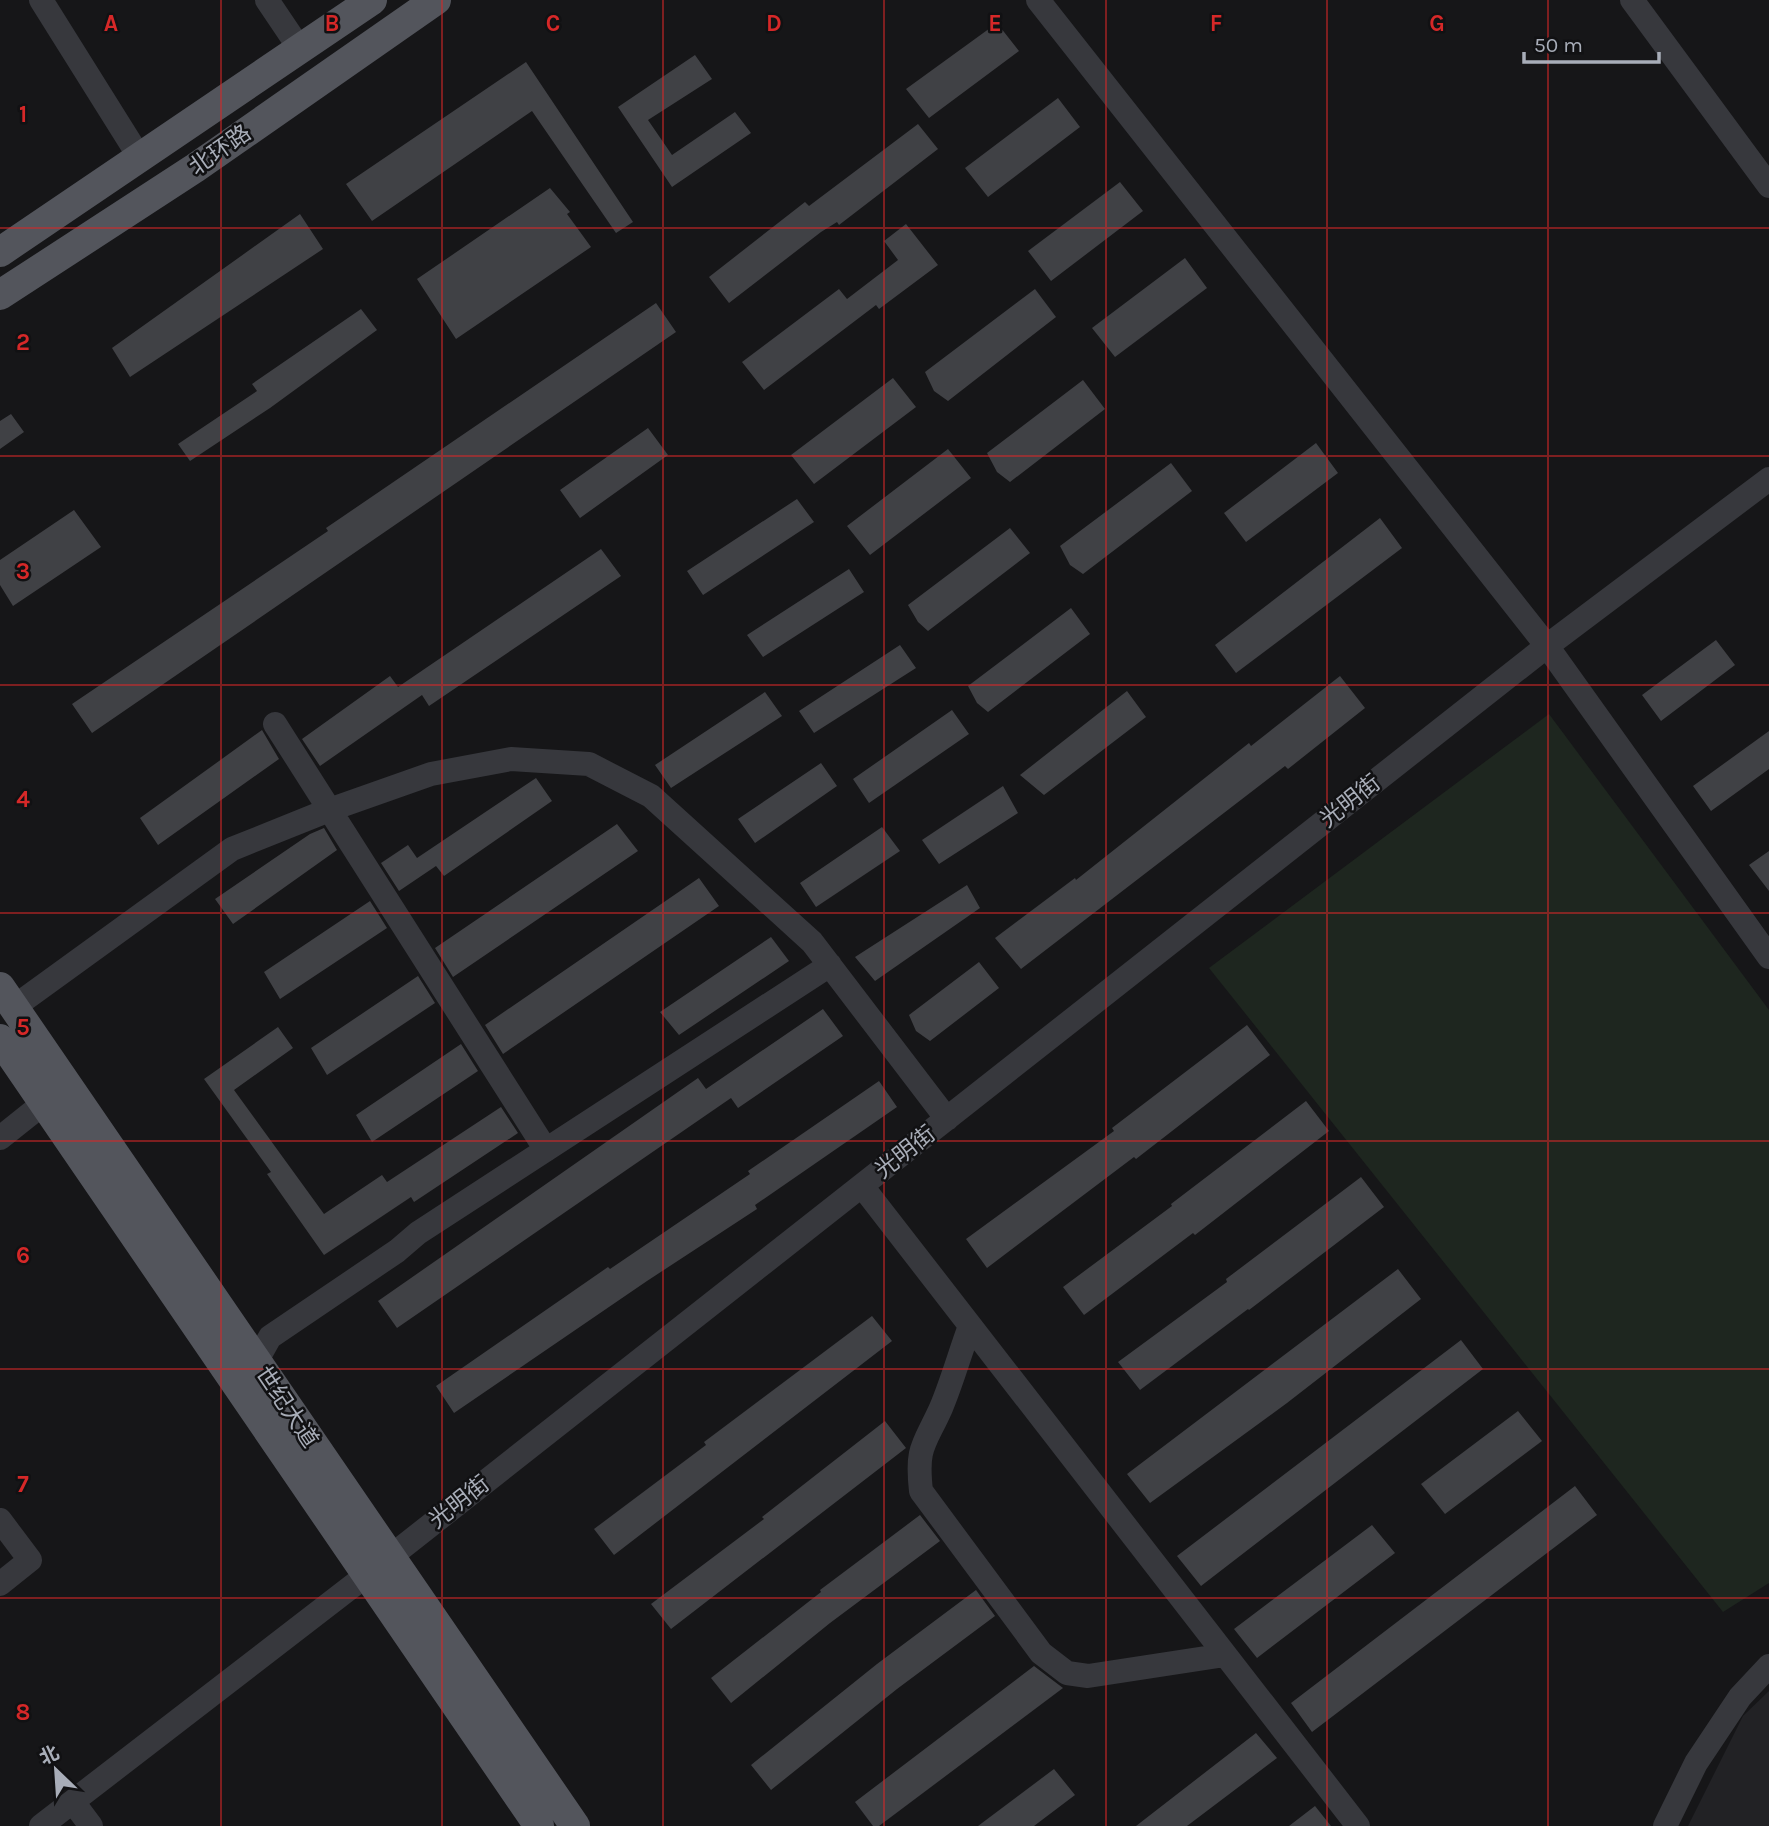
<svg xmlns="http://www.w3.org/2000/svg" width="1769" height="1826" viewBox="0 0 1769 1826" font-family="Karla,'Noto Sans SC',sans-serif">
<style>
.built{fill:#222225}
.green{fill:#1e261f}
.building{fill:#404145}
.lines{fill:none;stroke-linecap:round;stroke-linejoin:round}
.minor{stroke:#37383d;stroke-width:24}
.major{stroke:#53555c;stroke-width:30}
.grid{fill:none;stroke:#d62828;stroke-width:2;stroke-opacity:0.55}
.labels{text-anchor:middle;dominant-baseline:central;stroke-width:5;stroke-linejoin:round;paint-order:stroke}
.street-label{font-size:23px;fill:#a8adb8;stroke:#111113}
.grid-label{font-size:23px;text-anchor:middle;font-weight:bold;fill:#d62828;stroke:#111113;stroke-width:5;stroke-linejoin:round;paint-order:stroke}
</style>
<rect width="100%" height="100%" fill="#161618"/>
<!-- built -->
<path class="built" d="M1769 1691V1826H1688L1743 1716Z"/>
<!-- green -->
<path class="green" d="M1549 714 1769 1010V1583L1723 1612 1209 968Z"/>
<!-- building -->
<path class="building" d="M997 23 1019 51 929 118 906 89Z
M695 55 712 79 648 120 672 155 735 112 751 133 672 187 618 107Z
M526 62 633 222 616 233 532 111 372 221 346 184Z
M1058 98 1080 127 988 197 965 168Z
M918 124 938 149 839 225 837 222 821 232 729 303 709 277 805 202 809 206Z
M1120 182 1143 211 1051 281 1028 251Z
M550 188 570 212 567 214 591 247 456 339 417 279Z
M300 214 323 249 130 377 112 348Z
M906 224 938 265 879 309 876 305 764 390 742 362 839 289 847 299 898 260 884 241Z
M1185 258 1207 288 1115 357 1092 328Z
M1035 289 1056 317 948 401 934 391 925 372Z
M656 303 676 332 92 733 72 704 328 531 326 528Z
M361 309 377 330 270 408 190 461 178 444 257 391 252 384Z
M893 378 916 407 814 484 791 455Z
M1083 380 1105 409 1010 482 997 472 987 453Z
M11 414 24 432 0 449V421Z
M648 428 668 455 580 518 560 490Z
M1316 443 1338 473 1246 542 1224 513Z
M948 449 971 478 870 555 847 526Z
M1171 463 1192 491 1083 574 1070 565 1060 546Z
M797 499 814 522 703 595 687 571Z
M74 510 101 547 13 606 0 585V560Z
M1380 518 1402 548 1236 673 1215 645Z
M1010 528 1030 553 928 631 918 622 908 605Z
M601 549 621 576 429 706 422 695 320 766 302 739 390 676 398 687Z
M849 569 864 592 763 657 747 635Z
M1071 608 1090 634 988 712 977 703 968 686Z
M1716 640 1735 665 1661 721 1642 695Z
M900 645 916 668 814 733 799 711Z
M1340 676 1365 708 1288 769 1285 766 1021 969 995 938 1075 878 1076 880 1249 743 1251 746Z
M1127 691 1146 717 1044 795 1020 775Z
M765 692 782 716 671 788 655 765Z
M952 710 969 734 869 803 853 779Z
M262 730 279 759 158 845 140 818Z
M1769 731V769L1711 811 1693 786Z
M821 763 837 786 755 843 738 819Z
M536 778 552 801 444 876 436 866 399 891 381 863 408 845 417 858Z
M1003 786 1018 813 939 864 922 840Z
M617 824 638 851 453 977 435 948Z
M882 827 900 851 816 907 800 883Z
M324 828 337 850 233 924 215 899 310 834Z
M1769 851V891L1749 865Z
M699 878 719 906 503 1054 485 1025Z
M967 885 980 908 875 981 855 957Z
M370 901 387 928 280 999 264 972Z
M771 937 789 961 679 1035 660 1012Z
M979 962 999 988 930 1041 916 1031 909 1015Z
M418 976 435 1003 327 1075 311 1048Z
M823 1009 843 1036 738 1108 731 1098 397 1328 378 1301 698 1078 706 1089Z
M1247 1025 1270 1055 1136 1159 1134 1157 987 1268 966 1239 1114 1131 1112 1128Z
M278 1027 293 1048 234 1090 324 1214 382 1175 387 1182 501 1107 518 1133 414 1202 411 1197 324 1255 267 1174 271 1172 204 1079Z
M461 1044 478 1071 372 1142 356 1115Z
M879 1081 897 1107 755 1205 757 1209 647 1281 454 1413 436 1386 608 1267 610 1269 750 1174 748 1171Z
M1306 1101 1329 1131 1195 1235 1193 1233 1084 1315 1063 1287 1172 1206 1171 1204Z
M1361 1177 1384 1207 1249 1310 1248 1309 1140 1390 1118 1362 1227 1282 1226 1279Z
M1398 1269 1421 1299 1287 1403 1150 1503 1127 1474Z
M872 1316 892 1341 614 1555 594 1529 706 1445 704 1442Z
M1461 1340 1483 1369 1201 1586 1177 1556Z
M1518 1411 1542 1441 1445 1514 1421 1484Z
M885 1421 906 1448 671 1629 651 1604 764 1519 762 1517Z
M1575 1486 1597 1515 1312 1732 1291 1703Z
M920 1515 940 1541 830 1623 731 1703 711 1678 821 1592 820 1590Z
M1372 1525 1395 1553 1257 1658 1234 1629Z
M976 1590 995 1616 897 1689 771 1790 751 1765 877 1664Z
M1034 1666 1063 1688 879 1826H873L855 1802Z
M1256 1733 1277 1758 1187 1826H1136Z
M1054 1769 1075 1795 1034 1826H978Z
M1315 1806 1331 1826H1289Z"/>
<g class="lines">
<!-- minor -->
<path class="minor" d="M41 0 140 158
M267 0 300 49
M1038 0 1547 646 1769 957
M1632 0 1769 186
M275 724 546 1150
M14 1007 232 849 329 810 431 774 511 759 589 764 651 796 812 942 947 1119
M0 1138 44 1103
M862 1186 1358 1826
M970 1326C960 1353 952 1382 941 1408 924 1446 916 1446 921 1491L1041 1653 1067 1673 1088 1676 1225 1655
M245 1372 256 1362 270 1337 397 1251 418 1233 830 965
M0 1520 30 1560 0 1584
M73 1802 91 1826
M41 1826 390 1557 1547 646 1769 479
M1665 1826 1696 1763 1740 1697 1769 1666"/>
<!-- major -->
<path class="major" d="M0 252 372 0
M0 295 195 168 436 0
M0 987 575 1826
M0 1039 539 1826"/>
</g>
<!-- grid -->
<path class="grid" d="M221 0V1826M442 0V1826M663 0V1826M884 0V1826M1106 0V1826M1327 0V1826M1548 0V1826M0 228H1769M0 456H1769M0 685H1769M0 913H1769M0 1141H1769M0 1369H1769M0 1598H1769"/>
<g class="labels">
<!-- street labels -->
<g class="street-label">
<text transform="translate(220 150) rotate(-35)">北环路</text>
<text transform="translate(1350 801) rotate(-38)">光明街</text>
<text transform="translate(905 1152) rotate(-38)">光明街</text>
<text transform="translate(287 1407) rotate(56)">世纪大道</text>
<text transform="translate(459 1502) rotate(-38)">光明街</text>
</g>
</g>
<g class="grid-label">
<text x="111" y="31">A</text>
<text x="332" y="31">B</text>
<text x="553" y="31">C</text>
<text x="774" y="31">D</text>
<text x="995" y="31">E</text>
<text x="1216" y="31">F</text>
<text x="1437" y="31">G</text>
<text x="23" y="122">1</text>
<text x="23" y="350">2</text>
<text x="23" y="579">3</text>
<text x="23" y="807">4</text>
<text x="23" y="1035">5</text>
<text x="23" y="1263">6</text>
<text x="23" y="1492">7</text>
<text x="23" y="1720">8</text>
</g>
<!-- north arrow -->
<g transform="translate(56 1770) rotate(335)" stroke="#111113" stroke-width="5" paint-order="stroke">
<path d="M0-5L12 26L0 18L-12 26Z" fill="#a8adb8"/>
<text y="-10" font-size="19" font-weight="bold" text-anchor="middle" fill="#a8adb8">北</text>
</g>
<!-- scale -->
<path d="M1524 52v10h135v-10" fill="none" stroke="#a8adb8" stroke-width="3.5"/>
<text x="1534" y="52" font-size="21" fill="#a8adb8" stroke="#111113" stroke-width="5" paint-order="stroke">50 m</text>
</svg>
